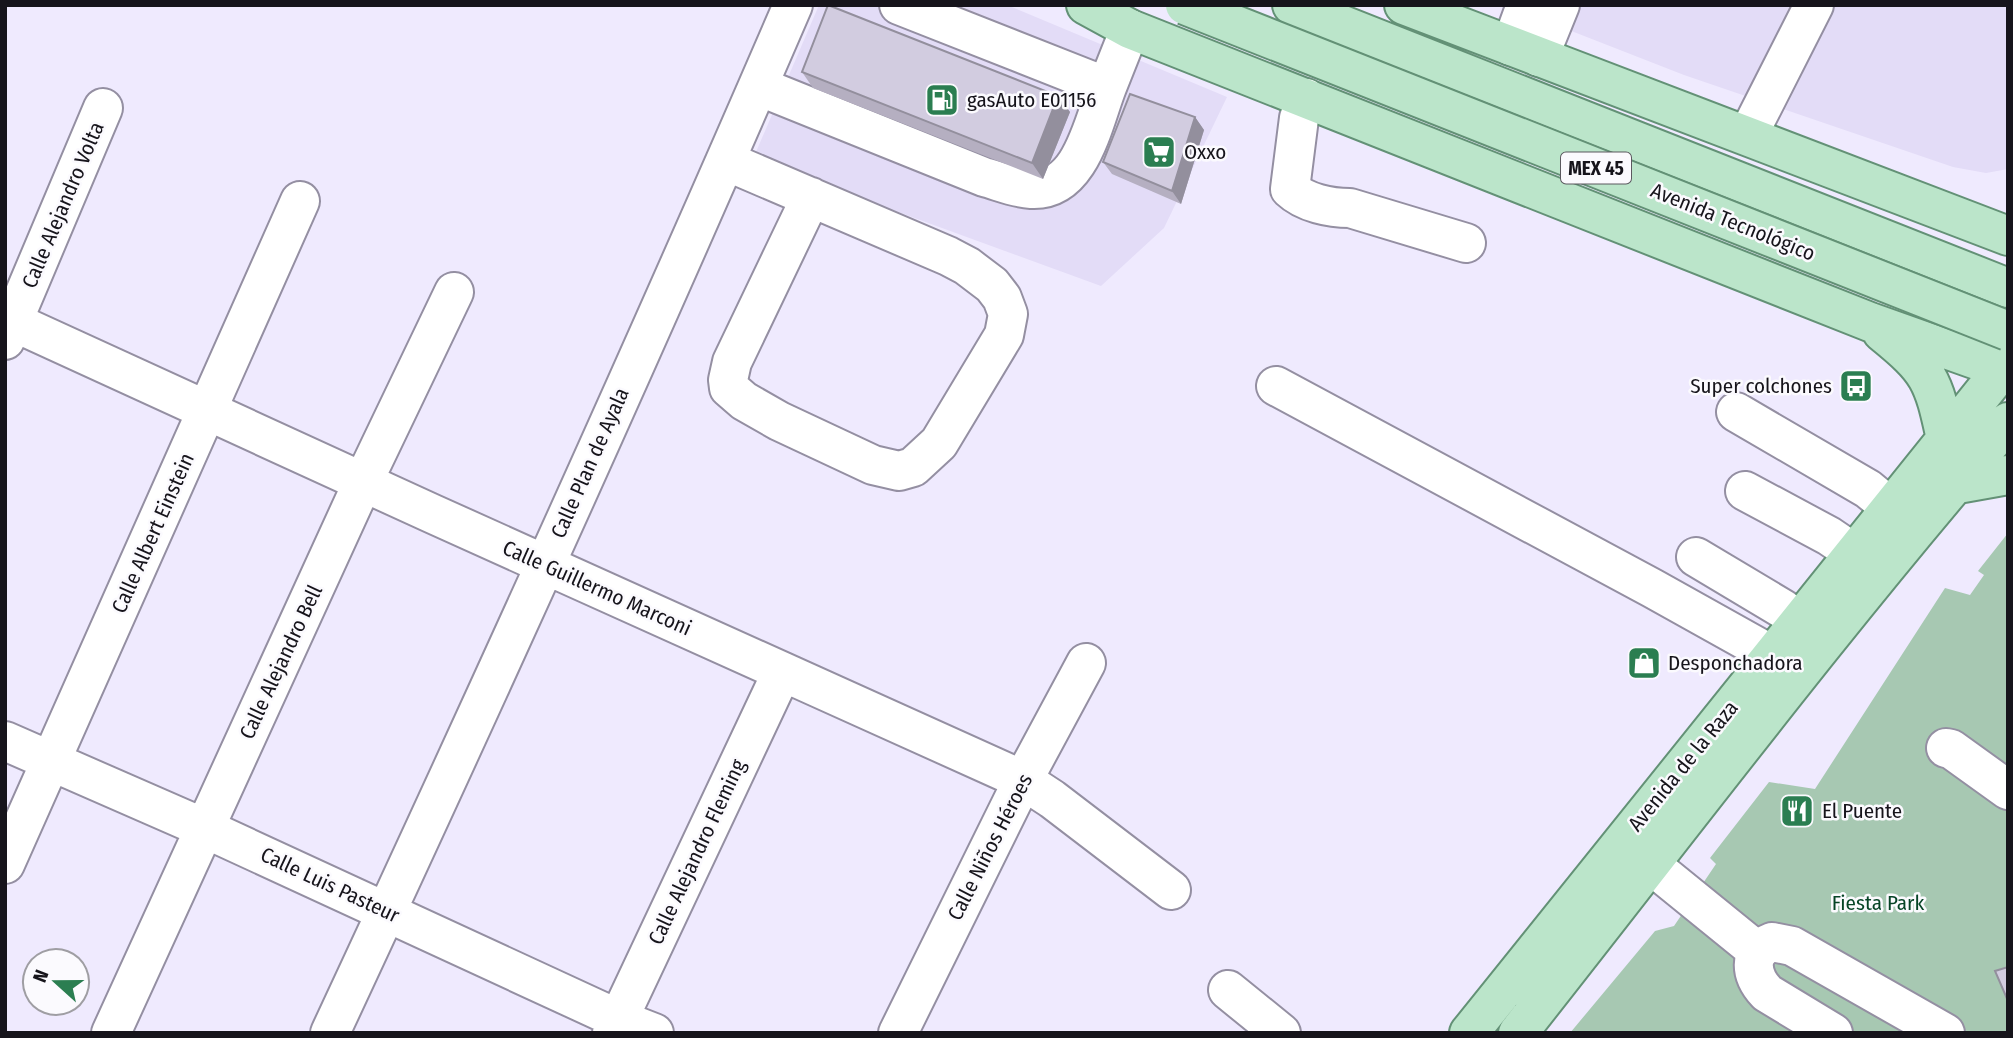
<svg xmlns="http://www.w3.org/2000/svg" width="2013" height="1038" viewBox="0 0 2013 1038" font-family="'Fira Sans Condensed',sans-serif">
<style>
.built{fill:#e3dcf7}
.green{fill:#a7c8b2}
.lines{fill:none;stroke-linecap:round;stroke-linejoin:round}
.minor-casing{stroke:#948fa2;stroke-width:42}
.major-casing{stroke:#639176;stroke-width:42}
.minor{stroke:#fff;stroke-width:38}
.major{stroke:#bbe5ca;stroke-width:38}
.major-bridge-casing{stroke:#639176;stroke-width:42;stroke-linecap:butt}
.major-bridge{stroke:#bbe5ca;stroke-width:38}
.wall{fill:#b5afc1}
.shaded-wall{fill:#938f9d}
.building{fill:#d2cce0;stroke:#938f9d;stroke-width:2}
.labels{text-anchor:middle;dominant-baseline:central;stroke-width:5;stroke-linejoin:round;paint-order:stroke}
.shield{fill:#fbfafe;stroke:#5b595f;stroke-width:2}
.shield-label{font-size:19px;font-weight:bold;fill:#16141b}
.poi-label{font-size:21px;fill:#16141b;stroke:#fbfafe;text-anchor:start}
.street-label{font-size:21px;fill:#16141b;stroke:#fbfafe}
.park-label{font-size:21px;fill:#064426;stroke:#fbfafe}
</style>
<rect width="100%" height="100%" fill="#efeafe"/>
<!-- built -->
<path class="built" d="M819 5H1007L1227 97 1164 228 1101 286 753 159Z
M1505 5H2008V169L1986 173 1953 167 1684 75Z"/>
<!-- green -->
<path class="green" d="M2008 533V1033H1570L1655 931 1674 926 1716 864 1710 858 1769 782 1815 789 1945 588 1970 595 1984 575 1978 571Z"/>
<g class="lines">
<defs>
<path id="minor" d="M1511 46 1526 5
M1539 57 1560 5
M758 86 984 177C999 181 1015 188 1031 189 1081 192 1093 123 1107 87L899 5
M1107 87 1130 29
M1306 98 1299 118 1290 189C1305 203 1330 208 1350 208L1466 243
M1748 135 1814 5
M726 161 948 256 967 266 992 285 1002 298 1008 314 1004 335 939 443 913 467 899 471 873 465 779 421 744 401 729 388 728 380 732 362 811 197
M5 318 433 514 1023 780 1052 799 1171 890
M5 340 103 108
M1276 386 1652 588 1772 655 1797 675
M1736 412 1868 489 1891 508
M1745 491 1829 536 1854 553
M1696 557 1783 609 1798 621
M5 741 204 828 618 1019 654 1033
M1946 748 1951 749 2008 790
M1624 843 1757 951
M5 864 300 201
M1228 990 1281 1033
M111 1033 363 482 454 292
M330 1033C489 692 644 350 793 5
M612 1033 782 672
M898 1033 1023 780 1086 663
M1833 1033 1767 993C1751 976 1746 952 1772 942L1792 946 1945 1033"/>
<path id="major" d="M1086 5 1130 29 1870 322 2008 371
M1292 5 2008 288
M1404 5 2008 236
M1882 332C1930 371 1933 379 1946 439
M1952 485 2008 475
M1469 1033 2008 362
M1518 1033C1680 828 1837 619 2008 422"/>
</defs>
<!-- minor casing -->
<use href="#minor" class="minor-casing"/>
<!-- major casing -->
<use href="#major" class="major-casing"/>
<!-- minor -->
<use href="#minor" class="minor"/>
<!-- major -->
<use href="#major" class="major"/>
<defs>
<path id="major-bridge" d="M1185 5 2008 331"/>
</defs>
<!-- major-bridge casing -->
<use href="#major-bridge" class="major-bridge-casing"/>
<!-- major-bridge -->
<use href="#major-bridge" class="major-bridge"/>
</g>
<!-- wall -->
<path class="wall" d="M802 72 1058 96 1070 112 1043 179 813 88Z
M1195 117 1204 130 1181 204 1112 174 1103 162Z"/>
<!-- shaded-wall -->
<path class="shaded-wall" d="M1058 96 1070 112 1043 179 1032 163Z
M1195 117 1204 130 1181 204 1172 191Z"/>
<!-- building -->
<path class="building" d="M828 5 1058 96 1032 163 802 72Z
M1130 94 1195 117 1172 191 1103 162Z
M2008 967V1001L1995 971Z"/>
<!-- icons -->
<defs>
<symbol id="fuel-square" viewBox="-11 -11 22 22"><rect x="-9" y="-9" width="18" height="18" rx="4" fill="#2b7e51" stroke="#fbfafe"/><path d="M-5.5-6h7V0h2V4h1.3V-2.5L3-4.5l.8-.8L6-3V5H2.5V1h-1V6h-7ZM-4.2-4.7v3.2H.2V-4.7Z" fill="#fff"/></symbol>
<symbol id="supermarket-square" viewBox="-11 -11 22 22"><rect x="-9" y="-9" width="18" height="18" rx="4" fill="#2b7e51" stroke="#fbfafe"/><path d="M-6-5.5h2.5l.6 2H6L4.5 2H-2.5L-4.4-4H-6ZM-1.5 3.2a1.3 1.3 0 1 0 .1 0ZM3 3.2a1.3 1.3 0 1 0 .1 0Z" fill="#fff"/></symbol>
<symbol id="bus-square" viewBox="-11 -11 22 22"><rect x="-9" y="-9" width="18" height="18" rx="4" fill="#2b7e51" stroke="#fbfafe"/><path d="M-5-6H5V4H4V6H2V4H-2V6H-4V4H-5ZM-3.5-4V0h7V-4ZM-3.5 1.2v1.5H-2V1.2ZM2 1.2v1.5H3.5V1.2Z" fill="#fff"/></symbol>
<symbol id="shop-square" viewBox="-11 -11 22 22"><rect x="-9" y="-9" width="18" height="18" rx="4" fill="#2b7e51" stroke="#fbfafe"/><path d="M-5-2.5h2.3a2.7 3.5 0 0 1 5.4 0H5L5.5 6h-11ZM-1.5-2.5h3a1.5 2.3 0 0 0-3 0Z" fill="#fff"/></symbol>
<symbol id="restaurant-square" viewBox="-11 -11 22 22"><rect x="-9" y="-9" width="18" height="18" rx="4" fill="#2b7e51" stroke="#fbfafe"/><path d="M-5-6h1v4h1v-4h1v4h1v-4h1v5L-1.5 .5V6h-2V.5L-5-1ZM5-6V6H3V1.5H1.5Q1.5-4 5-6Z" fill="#fff"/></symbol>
</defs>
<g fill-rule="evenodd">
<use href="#fuel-square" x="923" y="81" width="38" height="38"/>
<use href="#supermarket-square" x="1140" y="133" width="38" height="38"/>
<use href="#bus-square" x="1837" y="367" width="38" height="38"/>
<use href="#shop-square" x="1625" y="644" width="38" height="38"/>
<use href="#restaurant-square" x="1778" y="792" width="38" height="38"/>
</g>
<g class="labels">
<!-- shield labels -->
<rect class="shield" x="1561" y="152.5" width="70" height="31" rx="5"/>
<g class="shield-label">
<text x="1596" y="168">MEX 45</text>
</g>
<!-- poi labels -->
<g class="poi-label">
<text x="967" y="100">gasAuto E01156</text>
<text x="1184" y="152">Oxxo</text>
<text x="1832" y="386" text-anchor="end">Super colchones</text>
<text x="1668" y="663">Desponchadora</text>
<text x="1822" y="811">El Puente</text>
</g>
<!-- street labels -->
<g class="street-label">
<text transform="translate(63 205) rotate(-67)">Calle Alejandro Volta</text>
<text transform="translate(1733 222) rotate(22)">Avenida Tecnológico</text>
<text transform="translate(590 463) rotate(-66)">Calle Plan de Ayala</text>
<text transform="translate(153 533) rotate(-66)">Calle Albert Einstein</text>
<text transform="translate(597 588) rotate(24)">Calle Guillermo Marconi</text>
<text transform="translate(281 662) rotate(-65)">Calle Alejandro Bell</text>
<text transform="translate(1683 766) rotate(-51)">Avenida de la Raza</text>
<text transform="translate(990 847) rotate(-63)">Calle Niños Héroes</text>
<text transform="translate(697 852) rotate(-65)">Calle Alejandro Fleming</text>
<text transform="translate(330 885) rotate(25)">Calle Luis Pasteur</text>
</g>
<!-- park labels -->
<g class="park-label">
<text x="1878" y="903">Fiesta Park</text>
</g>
</g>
<!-- border -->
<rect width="2013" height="1038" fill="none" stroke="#16141b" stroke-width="14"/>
<!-- north arrow -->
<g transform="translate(56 982) rotate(291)"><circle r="33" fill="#fbfafe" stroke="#9f9ea3" stroke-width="2"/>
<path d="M0-5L12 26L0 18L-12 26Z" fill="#2b7e51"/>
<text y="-10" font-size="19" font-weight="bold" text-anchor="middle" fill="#16141b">N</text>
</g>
</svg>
